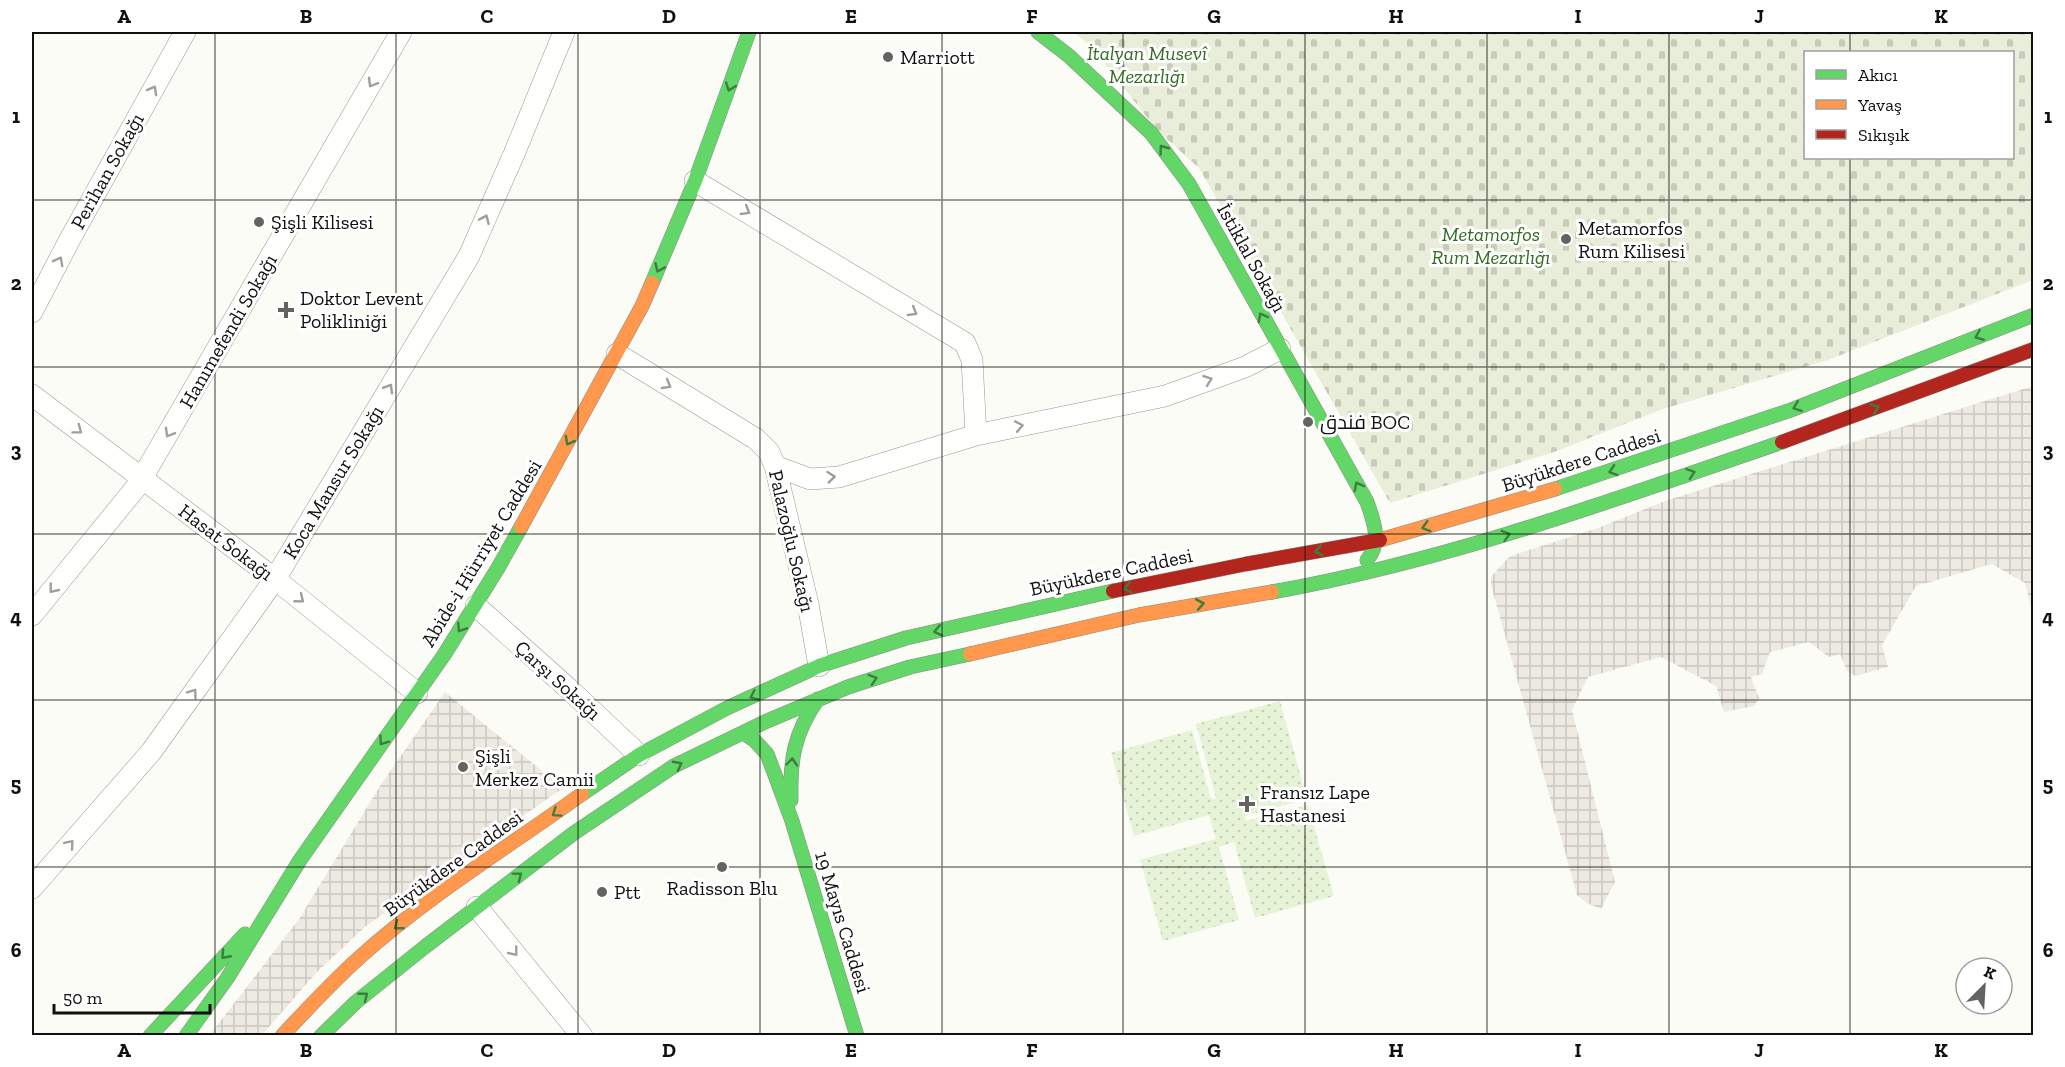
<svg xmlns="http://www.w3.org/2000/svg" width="2065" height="1067" viewBox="0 0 2065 1067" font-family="'Zilla Slab',Cairo,serif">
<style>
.cemetery{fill:url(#cemetery-stones);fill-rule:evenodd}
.park{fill:url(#park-dots)}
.plaza{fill:url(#plaza-grid)}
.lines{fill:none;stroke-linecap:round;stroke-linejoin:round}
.street-casing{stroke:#969694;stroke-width:22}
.fast-casing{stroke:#8d8d8b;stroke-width:15}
.slow-casing{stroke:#8d8d8b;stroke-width:15}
.jam-casing{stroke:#8d8d8b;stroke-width:15}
.street{stroke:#fffffe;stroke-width:21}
.fast{stroke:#63d668;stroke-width:14}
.slow{stroke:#ff974d;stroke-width:14}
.jam{stroke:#b3261e;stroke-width:14}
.oneway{stroke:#9f9f9f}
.oneway2{stroke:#3e7d40}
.grid{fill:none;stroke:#101010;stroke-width:1.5;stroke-opacity:0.55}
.poi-dot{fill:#636361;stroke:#fff;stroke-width:2}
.labels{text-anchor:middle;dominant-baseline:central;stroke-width:6;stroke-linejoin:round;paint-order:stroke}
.park-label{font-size:20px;font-style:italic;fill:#306b1e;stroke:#fff}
.poi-label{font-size:20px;fill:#101010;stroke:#fff;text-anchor:start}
.street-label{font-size:20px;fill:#101010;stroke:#fff}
.neatline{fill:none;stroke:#101010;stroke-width:2}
.grid-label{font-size:20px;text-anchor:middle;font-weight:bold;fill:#101010}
</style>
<defs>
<pattern id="cemetery-stones" width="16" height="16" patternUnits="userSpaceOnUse" patternTransform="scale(1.5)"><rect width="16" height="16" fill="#e9eeda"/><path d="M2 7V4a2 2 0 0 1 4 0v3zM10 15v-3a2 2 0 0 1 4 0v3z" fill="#c7cbba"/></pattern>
<pattern id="park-dots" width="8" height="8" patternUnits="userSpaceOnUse" patternTransform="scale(1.5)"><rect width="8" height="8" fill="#e7f3d7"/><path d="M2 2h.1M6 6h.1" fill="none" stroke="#c5cfb8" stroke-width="1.8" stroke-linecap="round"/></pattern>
<pattern id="plaza-grid" width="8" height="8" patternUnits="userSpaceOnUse" patternTransform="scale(1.5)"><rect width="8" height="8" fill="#edeae2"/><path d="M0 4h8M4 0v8" fill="none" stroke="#cac8c1"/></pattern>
</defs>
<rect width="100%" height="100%" fill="#fcfcf7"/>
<!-- cemetery -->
<path class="cemetery" d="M1074 32H2033V280L1828 360 1663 409 1554 452 1390 503 1199 168 1159 132 1091 47ZM1806 52H2012V158H1806Z"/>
<!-- park -->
<path class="park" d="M1280 701 1307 799 1245 816 1246 821 1308 805 1334 896 1255 918 1234 842 1219 847 1239 920 1163 941 1140 860 1216 839 1209 815 1134 836 1111 753 1192 730 1211 799 1216 798 1196 724Z"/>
<!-- plaza -->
<path class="plaza" d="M2033 386V616L2025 583 1992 564 1916 586 1882 645 1888 667 1855 676 1847 671 1840 654 1829 657 1809 642 1770 652 1762 674 1751 677 1759 698 1754 706 1724 712 1716 686 1661 657 1588 677 1572 710 1615 882 1601 909 1587 903 1577 895 1491 585V577L1510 556 1598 528 1665 501Z
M445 692 563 788 366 926 317 972 262 1035 209 1036 299 919 380 786Z"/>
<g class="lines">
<defs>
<path id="street" d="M695 181 965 343 972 360 976 435
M32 312 70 239 185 32
M617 354 756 439 769 452 775 466 808 604 819 666
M32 395 275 579 417 693
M775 466 810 479 839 477 976 435 1165 396 1245 367 1280 349
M476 606 569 689 639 755
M32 615 138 485 401 32
M32 888 151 752 275 579 469 256 514 154 564 32
M477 907 582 1036"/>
<path id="fast" d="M1038 32 1069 56 1151 133 1189 184 1367 502C1374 522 1382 542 1367 560
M652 283 695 181 749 32
M1555 489 1791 410 2034 315
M1272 592C1447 561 1614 500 1782 442
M744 733 754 740 767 754 775 775 792 821 857 1036
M582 794 639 755 727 708 819 666 906 638 1113 591
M791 800C790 759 794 733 818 699
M150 1036 245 934
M186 1036 228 977 300 860 444 655 498 568 521 527
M321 1036 356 1002 426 946 574 833 674 766 767 721 848 687 910 667 970 654"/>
<path id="slow" d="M521 527 642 306 652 283
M1380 540 1555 489
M970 654 1139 615 1272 592
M282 1036C307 1009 332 982 360 957 428 896 508 847 582 794"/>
<path id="jam" d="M1782 442 2034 349
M1113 591 1246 564 1380 540"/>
</defs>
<!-- street casing -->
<use href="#street" class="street-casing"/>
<!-- fast casing -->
<use href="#fast" class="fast-casing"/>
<!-- slow casing -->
<use href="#slow" class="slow-casing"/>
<!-- jam casing -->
<use href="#jam" class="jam-casing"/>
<!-- street -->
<use href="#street" class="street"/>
<!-- fast -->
<use href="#fast" class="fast"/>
<!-- slow -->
<use href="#slow" class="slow"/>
<!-- jam -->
<use href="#jam" class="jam"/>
</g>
<!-- one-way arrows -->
<defs><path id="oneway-chevron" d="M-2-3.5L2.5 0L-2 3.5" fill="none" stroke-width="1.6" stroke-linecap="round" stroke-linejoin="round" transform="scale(1.5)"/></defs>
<g class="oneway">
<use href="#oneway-chevron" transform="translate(372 83) rotate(120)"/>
<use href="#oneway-chevron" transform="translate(153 90) rotate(-61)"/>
<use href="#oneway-chevron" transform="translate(746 211) rotate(31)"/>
<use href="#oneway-chevron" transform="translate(485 219) rotate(-66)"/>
<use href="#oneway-chevron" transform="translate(59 261) rotate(-62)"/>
<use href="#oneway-chevron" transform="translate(913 312) rotate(31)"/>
<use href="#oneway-chevron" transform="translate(1208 380) rotate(-20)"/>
<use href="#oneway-chevron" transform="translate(667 385) rotate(31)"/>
<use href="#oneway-chevron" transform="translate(389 388) rotate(-59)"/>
<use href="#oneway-chevron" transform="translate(1019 426) rotate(-11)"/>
<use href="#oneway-chevron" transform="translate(78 430) rotate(37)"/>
<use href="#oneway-chevron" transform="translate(169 433) rotate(120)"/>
<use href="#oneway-chevron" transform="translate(831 477) rotate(-6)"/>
<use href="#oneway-chevron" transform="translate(53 589) rotate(129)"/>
<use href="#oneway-chevron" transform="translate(300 599) rotate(39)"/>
<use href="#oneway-chevron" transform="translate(193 693) rotate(-54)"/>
<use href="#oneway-chevron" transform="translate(70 844) rotate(-49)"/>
<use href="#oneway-chevron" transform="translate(514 952) rotate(51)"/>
</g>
<g class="oneway2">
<use href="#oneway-chevron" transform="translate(730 87) rotate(110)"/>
<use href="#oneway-chevron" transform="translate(1163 149) rotate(-127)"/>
<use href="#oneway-chevron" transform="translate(659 268) rotate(114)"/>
<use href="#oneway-chevron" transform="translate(1262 317) rotate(-118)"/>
<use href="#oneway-chevron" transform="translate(1979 336) rotate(158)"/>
<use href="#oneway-chevron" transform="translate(1797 407) rotate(159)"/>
<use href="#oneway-chevron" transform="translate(1875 408) rotate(-21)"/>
<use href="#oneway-chevron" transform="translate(569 441) rotate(119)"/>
<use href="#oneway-chevron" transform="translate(1613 471) rotate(162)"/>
<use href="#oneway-chevron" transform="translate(1691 473) rotate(-19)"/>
<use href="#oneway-chevron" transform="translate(1358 486) rotate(-118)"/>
<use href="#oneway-chevron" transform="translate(1426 527) rotate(164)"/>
<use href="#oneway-chevron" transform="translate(1506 535) rotate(-16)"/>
<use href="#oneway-chevron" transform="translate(1319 551) rotate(170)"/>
<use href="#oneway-chevron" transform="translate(1128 588) rotate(169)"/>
<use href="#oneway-chevron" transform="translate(1200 604) rotate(-10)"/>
<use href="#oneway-chevron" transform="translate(461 628) rotate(123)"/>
<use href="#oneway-chevron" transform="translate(938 631) rotate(167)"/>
<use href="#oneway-chevron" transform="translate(873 679) rotate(-18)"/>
<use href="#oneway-chevron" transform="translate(754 696) rotate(155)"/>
<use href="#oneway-chevron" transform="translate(383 741) rotate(125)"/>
<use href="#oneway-chevron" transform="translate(792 762) rotate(-85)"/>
<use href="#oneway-chevron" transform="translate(678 765) rotate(-28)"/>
<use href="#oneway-chevron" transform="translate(556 813) rotate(145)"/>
<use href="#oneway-chevron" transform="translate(518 876) rotate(-37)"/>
<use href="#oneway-chevron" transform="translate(398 926) rotate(142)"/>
<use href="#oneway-chevron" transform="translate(225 955) rotate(132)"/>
<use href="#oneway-chevron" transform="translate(364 996) rotate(-39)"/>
</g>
<!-- grid -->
<path class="grid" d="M215 32V1036M396 32V1036M578 32V1036M760 32V1036M942 32V1036M1123 32V1036M1305 32V1036M1487 32V1036M1669 32V1036M1850 32V52M1850 158V1036M32 200H2034M32 367H2034M32 534H2034M32 700H2034M32 867H2034"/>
<!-- markers -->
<g class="poi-dot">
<circle cx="888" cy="57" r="6"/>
<circle cx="259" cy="222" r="6"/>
<circle cx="1566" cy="239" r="6"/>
<path d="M283 301h6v6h6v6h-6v6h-6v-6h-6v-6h6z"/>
<circle cx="1308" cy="422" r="6"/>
<circle cx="463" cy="767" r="6"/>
<path d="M1244 795h6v6h6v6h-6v6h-6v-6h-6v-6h6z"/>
<circle cx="722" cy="867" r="6"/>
<circle cx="602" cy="892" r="6"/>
</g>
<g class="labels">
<!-- park labels -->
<g class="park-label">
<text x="1147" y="53">İtalyan Musevî<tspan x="1147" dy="23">Mezarlığı</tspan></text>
<text x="1491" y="234">Metamorfos<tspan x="1491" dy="23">Rum Mezarlığı</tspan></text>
</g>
<!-- poi labels -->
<g class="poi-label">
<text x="900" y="57">Marriott</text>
<text x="271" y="222">Şişli Kilisesi</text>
<text x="1578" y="228">Metamorfos<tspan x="1578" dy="23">Rum Kilisesi</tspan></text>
<text x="300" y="298">Doktor Levent<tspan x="300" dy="23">Polikliniği</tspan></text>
<text x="1320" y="422">فندق BOC</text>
<text x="475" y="756">Şişli<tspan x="475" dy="23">Merkez Camii</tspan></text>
<text x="1260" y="792">Fransız Lape<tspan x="1260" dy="23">Hastanesi</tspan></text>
<text x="722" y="888" text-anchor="middle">Radisson Blu</text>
<text x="614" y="892">Ptt</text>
</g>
<!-- street labels -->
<g class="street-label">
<text transform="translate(107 171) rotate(-61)">Perihan Sokağı</text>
<text transform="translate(1252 258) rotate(61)">İstiklal Sokağı</text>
<text transform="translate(228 331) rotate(-60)">Hanımefendi Sokağı</text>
<text transform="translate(1581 460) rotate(-18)">Büyükdere Caddesi</text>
<text transform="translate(333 482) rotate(-59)">Koca Mansur Sokağı</text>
<text transform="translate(792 541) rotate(77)">Palazoğlu Sokağı</text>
<text transform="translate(226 542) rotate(37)">Hasat Sokağı</text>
<text transform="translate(481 553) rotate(-59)">Abide-i Hürriyet Caddesi</text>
<text transform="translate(1111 572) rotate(-12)">Büyükdere Caddesi</text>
<text transform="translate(558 680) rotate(42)">Çarşı Sokağı</text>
<text transform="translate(453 863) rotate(-36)">Büyükdere Caddesi</text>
<text transform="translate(843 922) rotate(73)">19 Mayıs Caddesi</text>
</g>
</g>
<!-- border -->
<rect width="2065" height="1067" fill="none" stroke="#ffffff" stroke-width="66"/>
<!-- legend -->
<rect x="1804" y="51" width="210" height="108" fill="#ffffff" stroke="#9f9f9f" stroke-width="1.5"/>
<rect x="1816" y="70" width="30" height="9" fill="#63d668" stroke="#9f9f9f" stroke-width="1.5"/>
<text x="1858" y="81" font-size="18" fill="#101010">Akıcı</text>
<rect x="1816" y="100" width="30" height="9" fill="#ff974d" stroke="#9f9f9f" stroke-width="1.5"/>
<text x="1858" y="111" font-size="18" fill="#101010">Yavaş</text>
<rect x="1816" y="130" width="30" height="9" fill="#b3261e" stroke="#9f9f9f" stroke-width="1.5"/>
<text x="1858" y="141" font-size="18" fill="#101010">Sıkışık</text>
<!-- north arrow -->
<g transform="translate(1984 986) rotate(24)"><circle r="28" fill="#ffffff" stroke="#9f9f9f" stroke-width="1.5"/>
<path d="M0-4.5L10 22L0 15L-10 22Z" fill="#636361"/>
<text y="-9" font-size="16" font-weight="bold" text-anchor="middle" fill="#101010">K</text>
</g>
<!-- scale -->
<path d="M54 1004v9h156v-9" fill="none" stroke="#101010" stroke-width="3"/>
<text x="63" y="1004" font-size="18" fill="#101010" stroke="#ffffff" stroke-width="4.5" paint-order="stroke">50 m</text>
<rect x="33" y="33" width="1999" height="1001" class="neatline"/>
<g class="grid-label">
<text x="124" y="23">A</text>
<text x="306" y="23">B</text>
<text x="487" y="23">C</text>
<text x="669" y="23">D</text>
<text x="851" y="23">E</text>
<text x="1032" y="23">F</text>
<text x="1214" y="23">G</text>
<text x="1396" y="23">H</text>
<text x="1578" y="23">I</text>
<text x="1759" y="23">J</text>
<text x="1941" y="23">K</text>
<text x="16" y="123">1</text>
<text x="2048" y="123">1</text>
<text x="16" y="290">2</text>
<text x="2048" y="290">2</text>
<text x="16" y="457">3</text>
<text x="2048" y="457">3</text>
<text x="16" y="624">4</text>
<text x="2048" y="624">4</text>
<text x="16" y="791">5</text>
<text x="2048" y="791">5</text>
<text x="16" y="957">6</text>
<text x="2048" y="957">6</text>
<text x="124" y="1057">A</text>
<text x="306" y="1057">B</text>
<text x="487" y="1057">C</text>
<text x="669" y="1057">D</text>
<text x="851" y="1057">E</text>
<text x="1032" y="1057">F</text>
<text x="1214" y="1057">G</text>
<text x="1396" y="1057">H</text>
<text x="1578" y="1057">I</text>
<text x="1759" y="1057">J</text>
<text x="1941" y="1057">K</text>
</g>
</svg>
